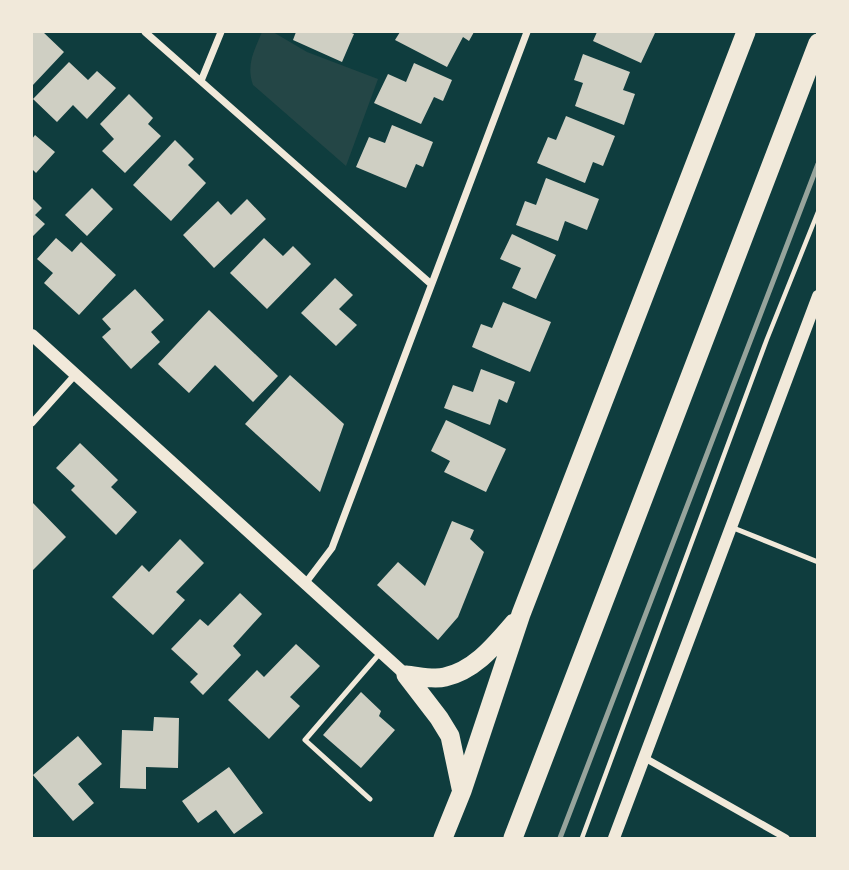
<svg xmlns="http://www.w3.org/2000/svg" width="849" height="870" viewBox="0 0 849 870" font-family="'Titillium Web',sans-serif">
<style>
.green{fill:#244646}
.building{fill:#cfcfc3}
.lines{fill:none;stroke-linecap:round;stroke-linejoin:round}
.path{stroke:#f1e9da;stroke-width:4.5}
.service{stroke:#f1e9da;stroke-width:5}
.minor{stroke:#f1e9da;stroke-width:7}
.tertiary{stroke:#f1e9da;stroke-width:12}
.motorway{stroke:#f1e9da;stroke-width:19}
.rail{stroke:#97a49c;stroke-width:5}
</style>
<rect width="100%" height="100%" fill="#0f3d3e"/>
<!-- green -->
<path class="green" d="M262 32H273L307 52 378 79 346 166 253 85C246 65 254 51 262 32Z"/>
<!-- building -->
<path class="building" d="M32 32H43L64 52 32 86Z
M296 32H349L354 34 342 62 293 40Z
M400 32H474L469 41 463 37 447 67 395 40Z
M597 32H651L655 33 641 63 593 41Z
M583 54 630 72 623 90 635 94 624 125 575 106 583 83 574 80Z
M69 62 88 80 97 71 116 88 87 119 73 105 57 122 33 99Z
M414 63 452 80 443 101 434 97 421 124 374 103 388 74 406 82Z
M129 94 153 118 148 124 161 136 125 173 102 151 114 139 100 124Z
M566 116 615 136 603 166 593 162 585 183 537 163 548 137 556 140Z
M392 125 433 142 423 167 416 164 406 188 356 167 369 137 385 143Z
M35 135 55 152 36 173 32 169V139Z
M175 140 194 159 188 165 206 183 171 221 133 185Z
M546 178 599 199 587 230 565 221 558 241 516 225 525 201 536 205Z
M92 188 113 209 87 236 65 215Z
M32 198 42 208 35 215 45 224 32 237Z
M247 199 266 219 214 268 183 235 218 201 231 215Z
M512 234 556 255 536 299 512 288 521 268 500 259Z
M56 238 72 252 81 242 116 275 79 315 44 283 53 273 37 259Z
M264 238 283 256 293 246 311 264 267 309 230 273Z
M335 278 353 295 339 309 357 325 336 346 301 313Z
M135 289 164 320 151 332 160 342 131 369 102 337 111 329 102 319Z
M503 302 551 322 530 372 472 347 481 324 492 328Z
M209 310 278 376 253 402 215 365 189 393 158 364Z
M481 369 515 382 507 403 499 399 490 425 444 408 453 385 473 392Z
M290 375 344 424 320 492 245 424Z
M446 420 506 449 486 492 444 472 450 461 431 451Z
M80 443 118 480 111 487 137 512 116 535 71 490 75 486 56 468Z
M32 502 66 537 32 571Z
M452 521 474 530 470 539 484 552 458 617 438 640 377 585 398 562 425 586Z
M180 539 204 563 176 592 185 600 153 635 112 597 142 565 149 572Z
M240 593 262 614 233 646 241 655 203 695 190 682 198 674 171 649 200 619 208 626Z
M296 644 320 666 290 697 300 706 269 739 228 700 257 670 264 677Z
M361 692 381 711 379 716 395 730 361 768 323 735Z
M154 717 179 718 178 768 146 767V789L120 788 122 730 153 731Z
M78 736 102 764 78 784 94 803 73 821 33 775Z
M229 767 263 813 234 834 216 810 198 823 182 801Z"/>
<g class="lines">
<!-- path -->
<path class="path" d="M582 838 767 339 818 212"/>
<!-- service -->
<path class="service" d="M731 527 818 562
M370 799 305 740 380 653"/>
<!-- minor -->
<path class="minor" d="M145 32 431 284
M201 81 221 32
M32 423 75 375
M304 585 332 548 527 32
M645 758 786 838"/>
<!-- tertiary -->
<path class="tertiary" d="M32 335 406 675
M614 838 818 296"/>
<!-- motorway -->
<path class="motorway" d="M406 675C418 676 433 680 445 677 475 670 494 646 514 623
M406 675 439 718 450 736 461 788
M443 838 462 791 521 614 746 32
M513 838 818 43"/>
<!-- rail -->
<path class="rail" d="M560 838 818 164"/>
</g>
<!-- border -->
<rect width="849" height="870" fill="none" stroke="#f1e9da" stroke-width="66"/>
</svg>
